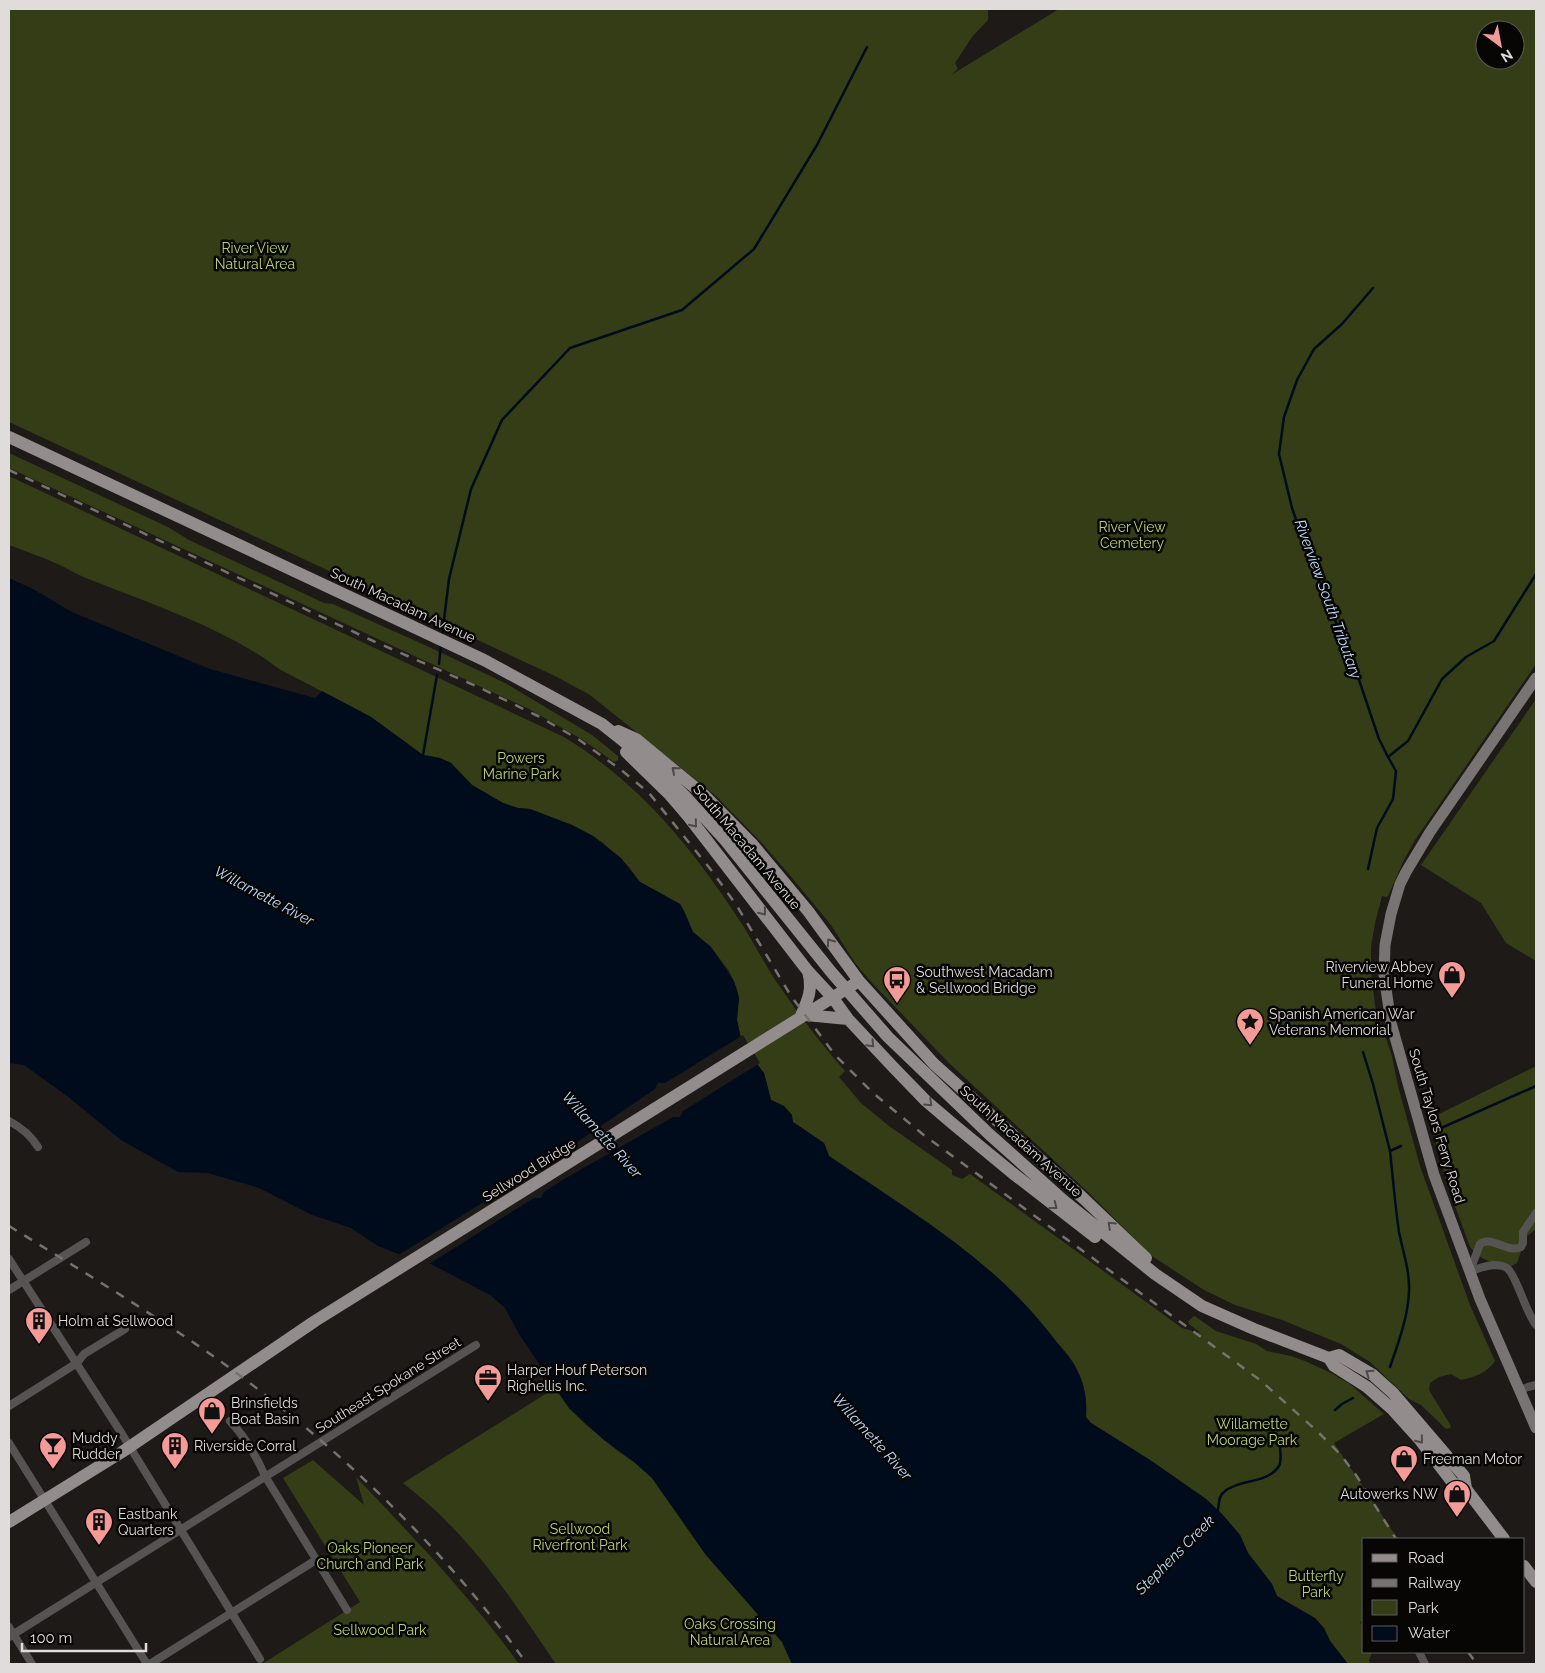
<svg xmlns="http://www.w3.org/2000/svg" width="1545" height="1673" viewBox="0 0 1545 1673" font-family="Raleway,sans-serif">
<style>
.green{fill:#343d15;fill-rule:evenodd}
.water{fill:#000c1c}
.pier{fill:#1e1a18}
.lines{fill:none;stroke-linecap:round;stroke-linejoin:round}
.stream{stroke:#000c1c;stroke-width:2.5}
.street{stroke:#565453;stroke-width:8}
.secondary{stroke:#787473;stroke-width:11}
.primary{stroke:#928c8c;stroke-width:12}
.rail{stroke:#757270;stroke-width:2.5;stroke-dasharray:9 9;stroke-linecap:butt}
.oneway{stroke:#4c4948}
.labels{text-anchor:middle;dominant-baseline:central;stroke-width:5;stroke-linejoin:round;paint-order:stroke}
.park-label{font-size:14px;fill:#bad36c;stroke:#070605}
.street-label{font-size:14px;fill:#dfdcdb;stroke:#070605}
.poi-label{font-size:14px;fill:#dfdcdb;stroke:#070605;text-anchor:start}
.water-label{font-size:15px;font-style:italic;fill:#bedbfa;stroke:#070605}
</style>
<rect width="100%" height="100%" fill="#1e1a18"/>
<!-- green -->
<path class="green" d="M9 9H988V20L972 37 955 63 958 69 951 75 1059 9H1536V664L1415 840 1404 860 1388 896 1386 897 1382 896 1375 923 1371 947V971L1375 1006 1392 1056 1398 1086 1420 1166 1470 1305 1495 1361C1487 1373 1475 1377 1461 1380L1451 1374 1439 1377 1430 1383 1429 1390 1451 1426 1450 1428 1446 1429 1421 1405 1409 1399 1370 1362 1341 1344 1282 1320 1235 1305 1204 1290 1152 1256 1087 1191 949 1063 873 984 855 963 831 925 788 873 760 841 716 796 590 695 555 676 9 422ZM1485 30H1515V60H1485Z
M9 453 168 527 189 540 324 603 333 604 427 646 505 683 592 735 618 756V760L614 762 583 740 529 709 9 468Z
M9 476 564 737C638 782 689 844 736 915 752 938 764 964 780 987 800 1016 821 1044 845 1071L839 1077 861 1103 889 1126 952 1170V1175L962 1179 970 1174 1182 1328 1201 1333 1189 1324 1188 1321 1194 1316 1196 1317 1216 1331 1256 1344 1267 1351 1291 1356 1305 1361 1331 1373 1350 1384 1384 1414 1334 1443 1398 1539H1364V1620L1360 1622 1364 1629V1652L1372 1653 1369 1660 1370 1664H1348L1330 1641 1324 1628 1277 1596 1272 1584 1248 1553 1240 1535 1222 1514 1206 1499 1150 1460 1091 1423 1086 1417C1087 1401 1085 1385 1077 1370 1072 1358 1060 1347 1052 1336 993 1259 908 1210 829 1156L824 1143 793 1122 784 1106 771 1100 764 1073 753 1059 741 1039 737 1020 739 998 737 989 729 971 711 947 693 932 684 911 680 904 640 882 628 866 603 843 593 836 572 825 530 809 518 808 503 803 472 785 451 763 440 758 423 755 371 717 279 669C226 628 148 603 86 578 75 574 66 567 55 563 40 556 24 551 9 545Z
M1536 699V961L1506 943 1481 903 1421 865Z
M1536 1066V1229L1526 1237 1517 1263 1510 1267C1495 1264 1479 1260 1470 1247L1448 1187 1429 1119Z
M555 1388 569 1408 585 1424 618 1451 634 1462 652 1478 706 1555 782 1642 792 1664H556C523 1616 491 1566 449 1524 435 1509 419 1496 403 1483Z
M313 1460 364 1505 356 1477C414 1538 470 1596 519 1664H262L360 1602 283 1478Z"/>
<!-- water -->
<path class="water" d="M9 578 33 589 72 612 210 669 315 698 322 691 371 717 423 755 440 758 451 763 472 785 503 803 518 808 530 809 572 825 593 836 621 858 640 882 680 904 684 911 693 932 711 947 734 981 739 998 737 1020 741 1039 753 1059 764 1073 771 1100 784 1106 792 1115 793 1122 824 1143 829 1156C908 1210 993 1259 1052 1336 1060 1347 1072 1358 1077 1370 1085 1385 1087 1400 1086 1417L1091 1423 1150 1460 1206 1499 1222 1514 1240 1535 1248 1553 1272 1584 1277 1596 1315 1618 1324 1628 1330 1641 1348 1664H792L782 1642 706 1555 652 1478 634 1462 604 1440 569 1408 519 1334 505 1308 490 1295 431 1264 406 1257 378 1246 351 1228 312 1215 259 1188 208 1173 178 1172 121 1140 67 1096 24 1065 9 1063Z"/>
<!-- pier -->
<path class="pier" d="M743 1035 760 1063 683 1111 680 1117H673L566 1178 544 1192 541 1198H534L426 1266 397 1256 522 1178 525 1172H532L554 1158 655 1089 658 1083H665Z"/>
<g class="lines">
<!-- stream -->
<path class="stream" d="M1373 288 1342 324 1314 349 1297 380 1284 417 1279 454 1292 508 1308 554 1357 674 1379 739 1388 757
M442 636 449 579 471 489 502 420 570 348 682 310 754 249 817 145 867 47
M439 664 441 644
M423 755 437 675
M1368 869 1377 828 1393 799 1396 771 1388 757 1408 741 1442 679 1466 657 1494 641 1536 574
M1363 1052 1373 1084 1390 1151
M1432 1132 1536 1086
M1390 1367C1398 1344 1408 1317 1409 1292 1410 1271 1403 1252 1399 1232 1395 1205 1393 1178 1390 1151L1401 1146
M1335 1410 1342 1404 1353 1398
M1217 1513C1220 1506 1217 1497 1224 1492 1238 1479 1268 1484 1279 1466 1282 1460 1280 1452 1280 1446L1291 1439"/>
<!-- street -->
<path class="street" d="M9 1121C22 1128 31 1135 38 1147
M9 1259 122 1434 260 1659
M1470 1271 1480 1244C1492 1235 1508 1254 1521 1247L1523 1243V1232L1536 1213
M1470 1271C1477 1269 1485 1266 1493 1265 1498 1265 1504 1265 1508 1269 1517 1277 1525 1311 1536 1325
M9 1290 86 1242
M1520 1390 1528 1387 1536 1385
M9 1406 77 1363 84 1354 125 1329
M230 1421C244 1436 257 1457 265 1476L347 1610
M9 1443 147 1664
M9 1627 32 1664
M9 1637 476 1345
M1419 1652 1425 1664
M150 1664 316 1560"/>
<!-- secondary -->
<path class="secondary" d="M1536 678 1430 832 1406 872 1400 884 1391 914 1385 945 1384 975 1391 1023 1434 1175 1480 1299 1536 1428"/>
<!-- primary -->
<path class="primary" d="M9 437 484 660 602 724 646 759 684 795 725 840 832 973 888 1037 989 1134 1064 1201 1155 1274 1202 1306 1254 1329 1329 1358 1334 1366 1367 1387 1392 1409 1420 1440 1453 1483 1466 1489
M618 731 636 739 704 795 753 845 808 911 859 981 934 1064 1083 1198 1146 1258
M626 752 670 795 688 816 807 970 833 998 848 1019 894 1068 926 1101 953 1124 1015 1175 1095 1237
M806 1015 848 1019
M800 1018C808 1000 813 990 808 971
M1329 1358 1339 1355 1373 1375 1393 1393 1464 1476 1466 1489 1504 1539
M9 1522 122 1452 315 1321 859 981
M1524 1566 1536 1582"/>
<!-- rail -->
<path class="rail" d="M9 470 371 640 476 686 538 716 578 739 620 769 649 793 712 871 737 906 791 996 835 1055 873 1093 925 1136 1260 1380 1318 1432 1341 1455 1356 1475 1396 1539
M9 1226C74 1266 140 1306 203 1349 325 1434 441 1543 527 1664
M1468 1652 1477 1664"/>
</g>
<!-- one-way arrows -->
<defs><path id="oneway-chevron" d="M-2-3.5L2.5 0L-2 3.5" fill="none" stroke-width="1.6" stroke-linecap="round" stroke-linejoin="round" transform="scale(1.25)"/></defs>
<g class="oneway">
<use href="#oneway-chevron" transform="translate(675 770) rotate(-139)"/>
<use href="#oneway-chevron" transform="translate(694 824) rotate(51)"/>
<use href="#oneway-chevron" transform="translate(763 912) rotate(52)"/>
<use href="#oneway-chevron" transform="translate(830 942) rotate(-126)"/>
<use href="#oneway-chevron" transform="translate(871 1044) rotate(47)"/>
<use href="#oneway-chevron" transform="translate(929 1103) rotate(43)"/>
<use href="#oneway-chevron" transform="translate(1054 1206) rotate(38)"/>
<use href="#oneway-chevron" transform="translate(1111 1225) rotate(-136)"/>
<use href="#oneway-chevron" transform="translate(1369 1373) rotate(-146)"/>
<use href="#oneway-chevron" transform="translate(1420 1440) rotate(51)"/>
</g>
<!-- icons -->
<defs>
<symbol id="shop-pin" viewBox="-11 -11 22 30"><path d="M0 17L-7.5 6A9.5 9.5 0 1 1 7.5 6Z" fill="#f59b97" stroke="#070605"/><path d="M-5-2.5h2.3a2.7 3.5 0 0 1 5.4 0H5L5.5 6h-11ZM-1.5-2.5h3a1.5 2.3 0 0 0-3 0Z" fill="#111"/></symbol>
<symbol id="bus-pin" viewBox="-11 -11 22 30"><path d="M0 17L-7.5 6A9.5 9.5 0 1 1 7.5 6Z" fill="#f59b97" stroke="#070605"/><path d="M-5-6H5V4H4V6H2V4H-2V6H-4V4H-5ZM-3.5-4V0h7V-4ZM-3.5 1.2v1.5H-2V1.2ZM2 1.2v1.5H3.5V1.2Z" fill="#111"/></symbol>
<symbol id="sight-pin" viewBox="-11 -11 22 30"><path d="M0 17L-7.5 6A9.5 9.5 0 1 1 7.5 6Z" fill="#f59b97" stroke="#070605"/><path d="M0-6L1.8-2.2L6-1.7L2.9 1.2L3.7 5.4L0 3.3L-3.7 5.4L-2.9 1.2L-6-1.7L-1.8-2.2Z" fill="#111"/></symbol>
<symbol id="building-pin" viewBox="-11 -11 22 30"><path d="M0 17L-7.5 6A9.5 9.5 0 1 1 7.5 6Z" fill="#f59b97" stroke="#070605"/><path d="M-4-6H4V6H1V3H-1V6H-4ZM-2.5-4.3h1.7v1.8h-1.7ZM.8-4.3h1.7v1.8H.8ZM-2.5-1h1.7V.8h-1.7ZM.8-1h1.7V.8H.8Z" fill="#111"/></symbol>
<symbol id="office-pin" viewBox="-11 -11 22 30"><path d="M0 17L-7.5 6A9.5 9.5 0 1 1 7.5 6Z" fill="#f59b97" stroke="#070605"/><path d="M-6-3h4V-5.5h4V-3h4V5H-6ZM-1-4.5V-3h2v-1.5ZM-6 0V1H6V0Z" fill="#111"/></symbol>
<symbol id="bar-pin" viewBox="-11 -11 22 30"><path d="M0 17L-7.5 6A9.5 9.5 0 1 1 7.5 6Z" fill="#f59b97" stroke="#070605"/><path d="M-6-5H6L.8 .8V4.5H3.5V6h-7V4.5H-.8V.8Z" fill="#111"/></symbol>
</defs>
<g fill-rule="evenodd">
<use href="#shop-pin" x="1436" y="959" width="32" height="43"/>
<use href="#bus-pin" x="881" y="964" width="32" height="43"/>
<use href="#sight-pin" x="1234" y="1006" width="32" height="43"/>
<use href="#building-pin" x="23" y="1305" width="32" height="43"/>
<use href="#office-pin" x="472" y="1362" width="32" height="43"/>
<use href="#shop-pin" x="196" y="1395" width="32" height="43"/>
<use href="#bar-pin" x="37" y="1430" width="32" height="43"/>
<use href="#building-pin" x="159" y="1430" width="32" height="43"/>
<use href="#shop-pin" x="1388" y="1443" width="32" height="43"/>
<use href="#shop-pin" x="1441" y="1478" width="32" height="43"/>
<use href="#building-pin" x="83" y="1506" width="32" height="43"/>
</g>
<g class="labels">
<!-- park labels -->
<g class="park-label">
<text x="255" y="248">River View<tspan x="255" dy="16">Natural Area</tspan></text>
<text x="1132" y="527">River View<tspan x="1132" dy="16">Cemetery</tspan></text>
<text x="521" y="758">Powers<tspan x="521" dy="16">Marine Park</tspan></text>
<text x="1252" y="1424">Willamette<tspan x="1252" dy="16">Moorage Park</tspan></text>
<text x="580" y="1529">Sellwood<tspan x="580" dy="16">Riverfront Park</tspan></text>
<text x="370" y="1548">Oaks Pioneer<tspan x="370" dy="16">Church and Park</tspan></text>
<text x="1316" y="1576">Butterfly<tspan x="1316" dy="16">Park</tspan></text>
<text x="730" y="1624">Oaks Crossing<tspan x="730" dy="16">Natural Area</tspan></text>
<text x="380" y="1630">Sellwood Park</text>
</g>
<!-- street labels -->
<g class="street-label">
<text transform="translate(403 605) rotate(25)">South Macadam Avenue</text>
<text transform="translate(747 847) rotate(50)">South Macadam Avenue</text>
<text transform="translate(1437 1126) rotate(73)">South Taylors Ferry Road</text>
<text transform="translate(1021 1141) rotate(42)">South Macadam Avenue</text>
<text transform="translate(529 1170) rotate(-32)">Sellwood Bridge</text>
<text transform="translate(388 1385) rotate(-32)">Southeast Spokane Street</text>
</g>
<!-- poi labels -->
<g class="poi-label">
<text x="1433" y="967" text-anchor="end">Riverview Abbey<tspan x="1433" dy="16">Funeral Home</tspan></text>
<text x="916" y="972">Southwest Macadam<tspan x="916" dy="16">&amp; Sellwood Bridge</tspan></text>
<text x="1269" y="1014">Spanish American War<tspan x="1269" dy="16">Veterans Memorial</tspan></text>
<text x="58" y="1321">Holm at Sellwood</text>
<text x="507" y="1370">Harper Houf Peterson<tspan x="507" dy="16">Righellis Inc.</tspan></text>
<text x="231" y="1403">Brinsfields<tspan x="231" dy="16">Boat Basin</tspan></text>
<text x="72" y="1438">Muddy<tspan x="72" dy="16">Rudder</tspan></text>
<text x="194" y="1446">Riverside Corral</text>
<text x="1423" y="1459">Freeman Motor</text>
<text x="1438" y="1494" text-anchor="end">Autowerks NW</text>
<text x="118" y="1514">Eastbank<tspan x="118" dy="16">Quarters</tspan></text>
</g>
<!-- water labels -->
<g class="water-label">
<text transform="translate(1328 599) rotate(70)">Riverview South Tributary</text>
<text transform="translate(264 896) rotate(28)">Willamette River</text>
<text transform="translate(602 1135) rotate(48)">Willamette River</text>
<text transform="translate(872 1437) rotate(48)">Willamette River</text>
<text transform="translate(1175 1555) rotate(-45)">Stephens Creek</text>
</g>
</g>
<!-- border -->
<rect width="1545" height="1673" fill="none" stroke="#dfdcdb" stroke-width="20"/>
<!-- legend -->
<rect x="1362" y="1538" width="162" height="115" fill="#070605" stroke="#5d5c5b"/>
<rect x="1372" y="1554" width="25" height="8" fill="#928c8c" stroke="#5d5c5b"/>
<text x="1408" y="1563" font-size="15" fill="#dfdcdb">Road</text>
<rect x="1372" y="1579" width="25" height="8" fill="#757270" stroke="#5d5c5b"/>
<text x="1408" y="1588" font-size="15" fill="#dfdcdb">Railway</text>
<rect x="1372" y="1600" width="25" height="15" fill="#343d15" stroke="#5d5c5b"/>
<text x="1408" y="1613" font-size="15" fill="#dfdcdb">Park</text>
<rect x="1372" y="1626" width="25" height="15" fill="#000c1c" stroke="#5d5c5b"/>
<text x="1408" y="1638" font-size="15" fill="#dfdcdb">Water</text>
<!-- north arrow -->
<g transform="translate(1500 45) rotate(148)"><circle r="24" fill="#070605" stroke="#5d5c5b"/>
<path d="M0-4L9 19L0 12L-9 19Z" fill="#f59b97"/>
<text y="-8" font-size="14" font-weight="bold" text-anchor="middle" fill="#dfdcdb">N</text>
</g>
<!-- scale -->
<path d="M22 1643v8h124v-8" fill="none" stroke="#dfdcdb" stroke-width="2.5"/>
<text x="30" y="1643" font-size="15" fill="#dfdcdb" stroke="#070605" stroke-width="4" paint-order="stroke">100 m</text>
</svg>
